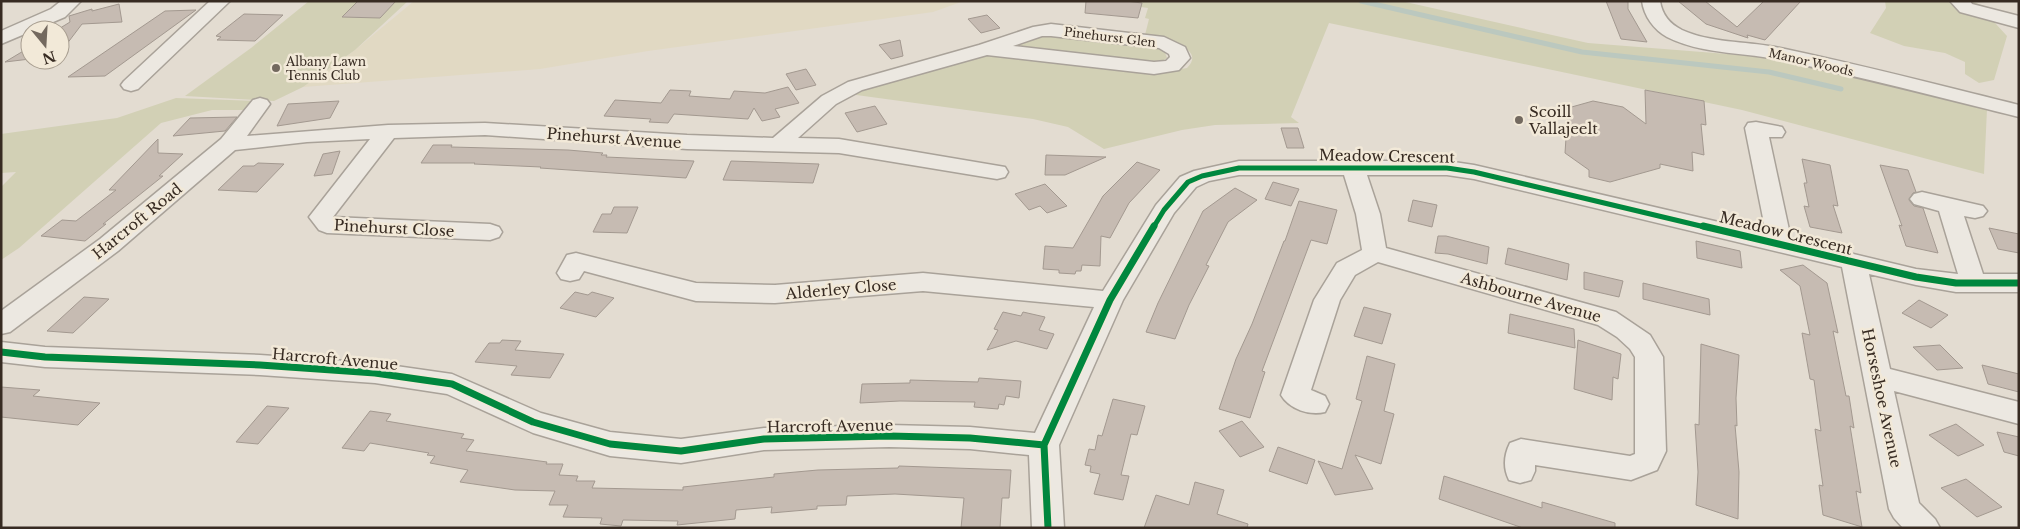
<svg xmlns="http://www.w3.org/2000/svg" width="2020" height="529" viewBox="0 0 2020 529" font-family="'Libre Baskerville',serif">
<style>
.farmland{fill:#e1d9c3}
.green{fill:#d2d0b5}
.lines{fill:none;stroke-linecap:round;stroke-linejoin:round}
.stream{stroke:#bbc8bf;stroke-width:5}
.building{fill:#c6bbb2;stroke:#a39990}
.minor-casing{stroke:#a9a299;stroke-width:3}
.minor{fill:#ece8e1;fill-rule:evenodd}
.cycleway-far1-casing{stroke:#f2e9d8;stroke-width:8}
.cycleway-casing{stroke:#f2e9d8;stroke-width:10}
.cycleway-far1{stroke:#00873e;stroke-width:5}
.cycleway{stroke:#00873e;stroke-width:7}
.poi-dot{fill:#73695f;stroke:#f2e9d8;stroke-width:2}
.labels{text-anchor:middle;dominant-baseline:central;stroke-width:5;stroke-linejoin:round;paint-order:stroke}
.far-street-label{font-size:12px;fill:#372b22;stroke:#f2e9d8}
.far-poi-label{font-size:12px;fill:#372b22;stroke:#f2e9d8;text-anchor:start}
.poi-label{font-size:15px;fill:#372b22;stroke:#f2e9d8;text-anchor:start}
.street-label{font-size:15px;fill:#372b22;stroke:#f2e9d8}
</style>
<rect width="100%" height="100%" fill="#e3dcd1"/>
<!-- farmland -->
<path class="farmland" d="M414 1H964L933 12 648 51 540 69 303 87 355 50Z"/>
<!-- green -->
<path class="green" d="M309 1H408L355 50 303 87 274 101 185 96 251 48Z
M1126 1H1401L1588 43 1778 58 1987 109 1984 174 1742 110 1329 23 1291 117 1299 123 1215 125 1182 130 1104 149 1068 127 1033 119 849 94 983 53 1159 73 1187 68C1209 46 1156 38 1145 35L1149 19 1145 18 1148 8 1141 7V3Z
M1885 1H1972L1988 8 1995 23 2007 36 1994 80 1979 83 1965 74V62L1945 53 1904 46 1870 33 1886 8Z
M1041 35 1154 46 1164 50 1167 58 1159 63 1013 47V44Z
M176 98 259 101 248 110H212L161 123 19 248 1 260V187L16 172 1 173V134L117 118Z"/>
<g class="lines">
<!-- stream -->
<path class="stream" d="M1361 1 1582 52 1769 72 1841 89"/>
</g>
<!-- building -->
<path class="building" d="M358 1H396L380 18 342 17Z
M1086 1H1126L1142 3 1138 18 1085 13Z
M1606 1H1628V9L1647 42 1621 39Z
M1678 1H1705L1737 27 1764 1H1801L1765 40 1747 35 1748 38 1706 24Z
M119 4 122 22 82 24 60 53V30H57L70 22 69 16 92 9V11Z
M196 10 105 76 68 77 165 11Z
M244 14 283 15 255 41 217 40 221 37 216 36Z
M987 15 1000 28 981 33 968 19Z
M900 40 903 56 891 59 879 45Z
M30 47V59L5 62Z
M806 69 816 85 796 90 786 74Z
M788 87 799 103 775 109 780 117 762 121 754 108 748 119 674 114 668 123 649 122 651 119 604 116 615 100 661 103 670 90 691 91 689 96 730 99 734 91 765 93Z
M1645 90 1704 101 1706 125 1701 124 1704 155 1692 152 1693 171 1660 164V168L1610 182 1589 177V170L1565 153 1568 108 1593 101 1623 107 1646 124Z
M339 101 330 118 277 126 288 104Z
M875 106 887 124 857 132 845 113Z
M237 117 225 131 173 136 190 118Z
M1281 128H1298L1304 148H1287Z
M158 139V153L183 154 159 176H163L103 224H106L85 241 41 236 62 220 76 221 116 190H109Z
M433 145H452L451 147 568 150 603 153 601 155H607L606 157 694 161 686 178 540 168 541 167 474 164 475 163H421Z
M340 151 332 174 314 176 323 154Z
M1046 155 1106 157 1065 175H1045Z
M1802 159 1830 165 1838 206 1833 205 1842 233 1810 227 1804 206 1809 207 1804 183H1807Z
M731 161 762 162 819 164 813 183 723 180Z
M1137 162 1160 170 1129 203 1110 238 1101 236 1100 266 1082 265 1081 271H1076L1075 274 1059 273V270L1043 269 1045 246 1073 248 1103 196Z
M258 163 284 164 257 192 218 190 243 166H254Z
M1880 165 1908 170 1916 192 1913 193 1909 200 1914 206 1923 208 1938 253 1906 246 1899 225 1902 226Z
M1273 182 1299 189 1291 206 1265 199Z
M1045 184 1067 206 1047 213 1040 206 1029 210 1015 194Z
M1235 188 1257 200 1228 222 1206 265 1209 266 1189 305 1175 339 1146 332 1158 303 1203 211Z
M1413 200 1437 205 1432 227 1408 221Z
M1299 201 1337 210 1327 244 1311 240 1262 371 1265 372 1250 418 1219 409 1236 359 1252 324 1284 241H1285Z
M614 207H638L627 233 593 232 602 214H611Z
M1989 228 2019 234V253L1998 249Z
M1438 236H1446L1489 247 1487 264 1448 254 1435 253Z
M1696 241 1740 251 1742 268 1697 258Z
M1508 248 1569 264 1567 280 1505 264Z
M1803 265 1827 283 1838 333 1833 331 1846 396H1849L1854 428 1850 426 1861 493 1856 491 1862 527 1823 515 1819 485 1823 486 1815 429 1821 431 1814 380 1810 379 1802 333 1810 335 1800 286 1780 270Z
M1584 272 1623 281 1619 297 1584 289Z
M1643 283 1709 299 1710 315 1643 299Z
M575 292 588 295 592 292 614 298 596 317 560 308Z
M84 297 109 299 73 333 47 331Z
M1919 300 1948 315 1931 328 1902 313Z
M1364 307 1391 314 1382 344 1354 336Z
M1003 312 1021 316 1023 312 1045 317 1039 330 1054 334 1047 349 1016 341 987 350 998 330 994 329Z
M1510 314 1574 329 1575 348 1508 333Z
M502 340 521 341 515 350 564 354 550 378 511 375 517 366 475 362 489 343H500Z
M1578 340 1621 354 1618 379 1613 377 1612 400 1574 389Z
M1701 344 1739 355 1736 398 1737 426 1735 425 1739 472 1738 519 1696 505 1698 472 1695 424 1699 425Z
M1940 345 1963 368 1937 370 1913 347Z
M1367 356 1395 364 1384 411 1394 414 1381 464 1355 455 1373 489 1335 495 1318 461 1342 469 1362 401 1356 399Z
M1982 365 2019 374V392L1988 384Z
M979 378 1021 381 1019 398 1006 396 1004 405 999 404 998 409 974 407 975 402 900 401 860 403 862 384 910 383V380L978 382Z
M1 387 40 390 33 396 100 403 78 425 1 417Z
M1113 399 1145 406 1137 435 1131 434 1121 475 1129 476 1123 500 1094 494 1100 474 1090 472 1091 466 1085 465 1089 449 1095 450 1098 435 1102 436Z
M267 406 289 408 258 444 236 442Z
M370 411 391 414 386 421 464 434 461 438 474 440 466 451 547 462 546 464H563L559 475 578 476 576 481H595L592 488 683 490V487L774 477V474L818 470 898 468 899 466 1011 470 1009 498H1002L1000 528H961L964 498 895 494 847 496 846 505 817 506V509L771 513 772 507 736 510 735 519 677 525 678 521 623 520 621 526 600 524 602 518 563 517 568 505H549L555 491 515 490 460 482 468 470 430 463 435 456 427 455 429 453 370 443 364 451 342 448Z
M1242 421 1264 447 1240 457 1219 431Z
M1956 424 1984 445 1958 456 1929 435Z
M1997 432 2019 437V456L2004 452Z
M1278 447 1315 460 1307 484 1269 471Z
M1444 476 1542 508V502L1615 523V528H1523L1439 499Z
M1966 479 2002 507 1977 517 1941 488Z
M1195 482 1224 490 1217 514 1248 524 1247 528H1144L1156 495 1189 505Z"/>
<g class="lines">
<defs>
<path id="minor" d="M61 1H81L65 17 1 44V31L51 9Z
M210 1H230L138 89 131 91 124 89 121 85 124 81Z
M1642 1H1660C1662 15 1670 24 1682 30 1711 43 1744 41 1775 47 1857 64 1938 85 2019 105V117C1938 97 1857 76 1775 59 1739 52 1701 54 1667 37 1654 30 1644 16 1642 1Z
M1950 1H1970L1972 4 2019 16V28L1960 12Z
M1051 24 1164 37 1185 47 1190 58 1179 70 1154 74 987 55 862 90 836 104 798 138 839 139 1005 167 1008 172 1005 177 997 179 839 153 687 149 485 135 394 138 333 217 490 224 499 227 502 232 499 237 490 240 327 233 319 230 309 217 370 139 307 142 235 150 118 251 10 332 1 334V311L100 239 221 139 253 100 260 98 267 100 270 104 247 136 388 125 485 123 687 135 773 138 822 96 848 82 979 45 1033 27ZM1042 36H1051L1159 48 1169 54 1170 57 1166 61 1154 62 1013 46Z
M1756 122 1782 127 1785 132 1782 137H1769L1791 239 1916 269 1958 274 1939 211 1914 204 1910 199 1914 194 1922 192 1983 206 1987 211 1983 216 1975 218 1964 216 1983 274H2019V292H1956L1916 285 1869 274 1890 369 2019 402V424L1894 391 1919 503 1935 519 1940 528H1903L1894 518 1889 509 1842 267 1474 179 1447 175H1367L1380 214 1386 248 1616 312 1650 335 1663 357 1666 451 1657 470 1631 480 1535 465V471L1531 480 1520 483 1509 480C1503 468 1504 455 1510 443L1521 439 1630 456 1635 454V357L1630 349 1617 337 1598 325 1378 262 1355 275 1340 300 1311 390 1325 396 1329 404 1325 412C1310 416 1289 409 1281 395L1314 300 1337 263 1362 250 1356 214 1344 175H1239L1209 181 1196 187 1174 213 1123 300 1059 445 1064 528H1032L1029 455 970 449 889 447 764 450 681 463 610 456 533 433 447 394 375 383 260 375 45 367 1 362V342L45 347 260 355 375 363 452 374 541 413 610 432 681 439 764 428 889 425 970 427 1035 433 1094 307 923 291 775 303 696 301 584 271 579 279 570 281 561 279 557 273 567 255 576 253 696 283 775 285 923 273 1103 291 1156 205 1180 177 1194 171 1239 161H1447L1474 165 1766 233 1745 128 1748 123Z"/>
</defs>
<!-- minor casing -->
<use href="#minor" class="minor-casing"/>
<!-- minor -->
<use href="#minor" class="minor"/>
<defs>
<path id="cycleway-far1" d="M1153 228 1164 210 1188 182 1202 176 1239 168H1447L1474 172 1709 228"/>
<path id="cycleway" d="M1703 226 1916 277 1956 283H2019
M1 352 45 357 260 365 375 373 452 384 533 422 610 444 681 451 764 439 889 436 970 438 1044 445
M1048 528 1044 445 1110 300 1154 226"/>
</defs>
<!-- cycleway-far1 casing -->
<use href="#cycleway-far1" class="cycleway-far1-casing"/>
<!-- cycleway casing -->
<use href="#cycleway" class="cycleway-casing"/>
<!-- cycleway-far1 -->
<use href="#cycleway-far1" class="cycleway-far1"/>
<!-- cycleway -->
<use href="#cycleway" class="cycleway"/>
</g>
<!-- markers -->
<g class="poi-dot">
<circle cx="276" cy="68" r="5"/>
<circle cx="1519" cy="120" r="5"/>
</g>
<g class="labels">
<!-- far-street labels -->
<g class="far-street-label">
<text transform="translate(1110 37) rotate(7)">Pinehurst Glen</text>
<text transform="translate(1811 62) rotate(13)">Manor Woods</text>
</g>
<!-- far-poi labels -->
<g class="far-poi-label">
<text x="286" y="61">Albany Lawn<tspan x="286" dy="14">Tennis Club</tspan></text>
</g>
<!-- poi labels -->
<g class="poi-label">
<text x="1529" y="111">Scoill<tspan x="1529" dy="17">Vallajeelt</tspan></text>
</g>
<!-- street labels -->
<g class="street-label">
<text transform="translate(614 138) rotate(4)">Pinehurst Avenue</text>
<text transform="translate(1387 156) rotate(1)">Meadow Crescent</text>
<text transform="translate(137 221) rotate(-39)">Harcroft Road</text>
<text transform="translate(394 228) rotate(3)">Pinehurst Close</text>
<text transform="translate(1786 233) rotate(14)">Meadow Crescent</text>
<text transform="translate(841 289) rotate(-5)">Alderley Close</text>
<text transform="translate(1531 297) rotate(16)">Ashbourne Avenue</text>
<text transform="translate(335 359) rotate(5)">Harcroft Avenue</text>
<text transform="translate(1882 398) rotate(78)">Horseshoe Avenue</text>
<text transform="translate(830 426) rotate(-1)">Harcroft Avenue</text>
</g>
</g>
<!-- border -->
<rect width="2020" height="529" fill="none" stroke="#372b22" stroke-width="5"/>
<!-- north arrow -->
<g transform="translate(45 45) rotate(162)"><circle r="24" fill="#f2e9d8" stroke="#a79d8f"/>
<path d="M0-4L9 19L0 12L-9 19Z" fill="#73695f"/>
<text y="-8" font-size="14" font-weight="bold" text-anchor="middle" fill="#372b22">N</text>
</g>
</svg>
